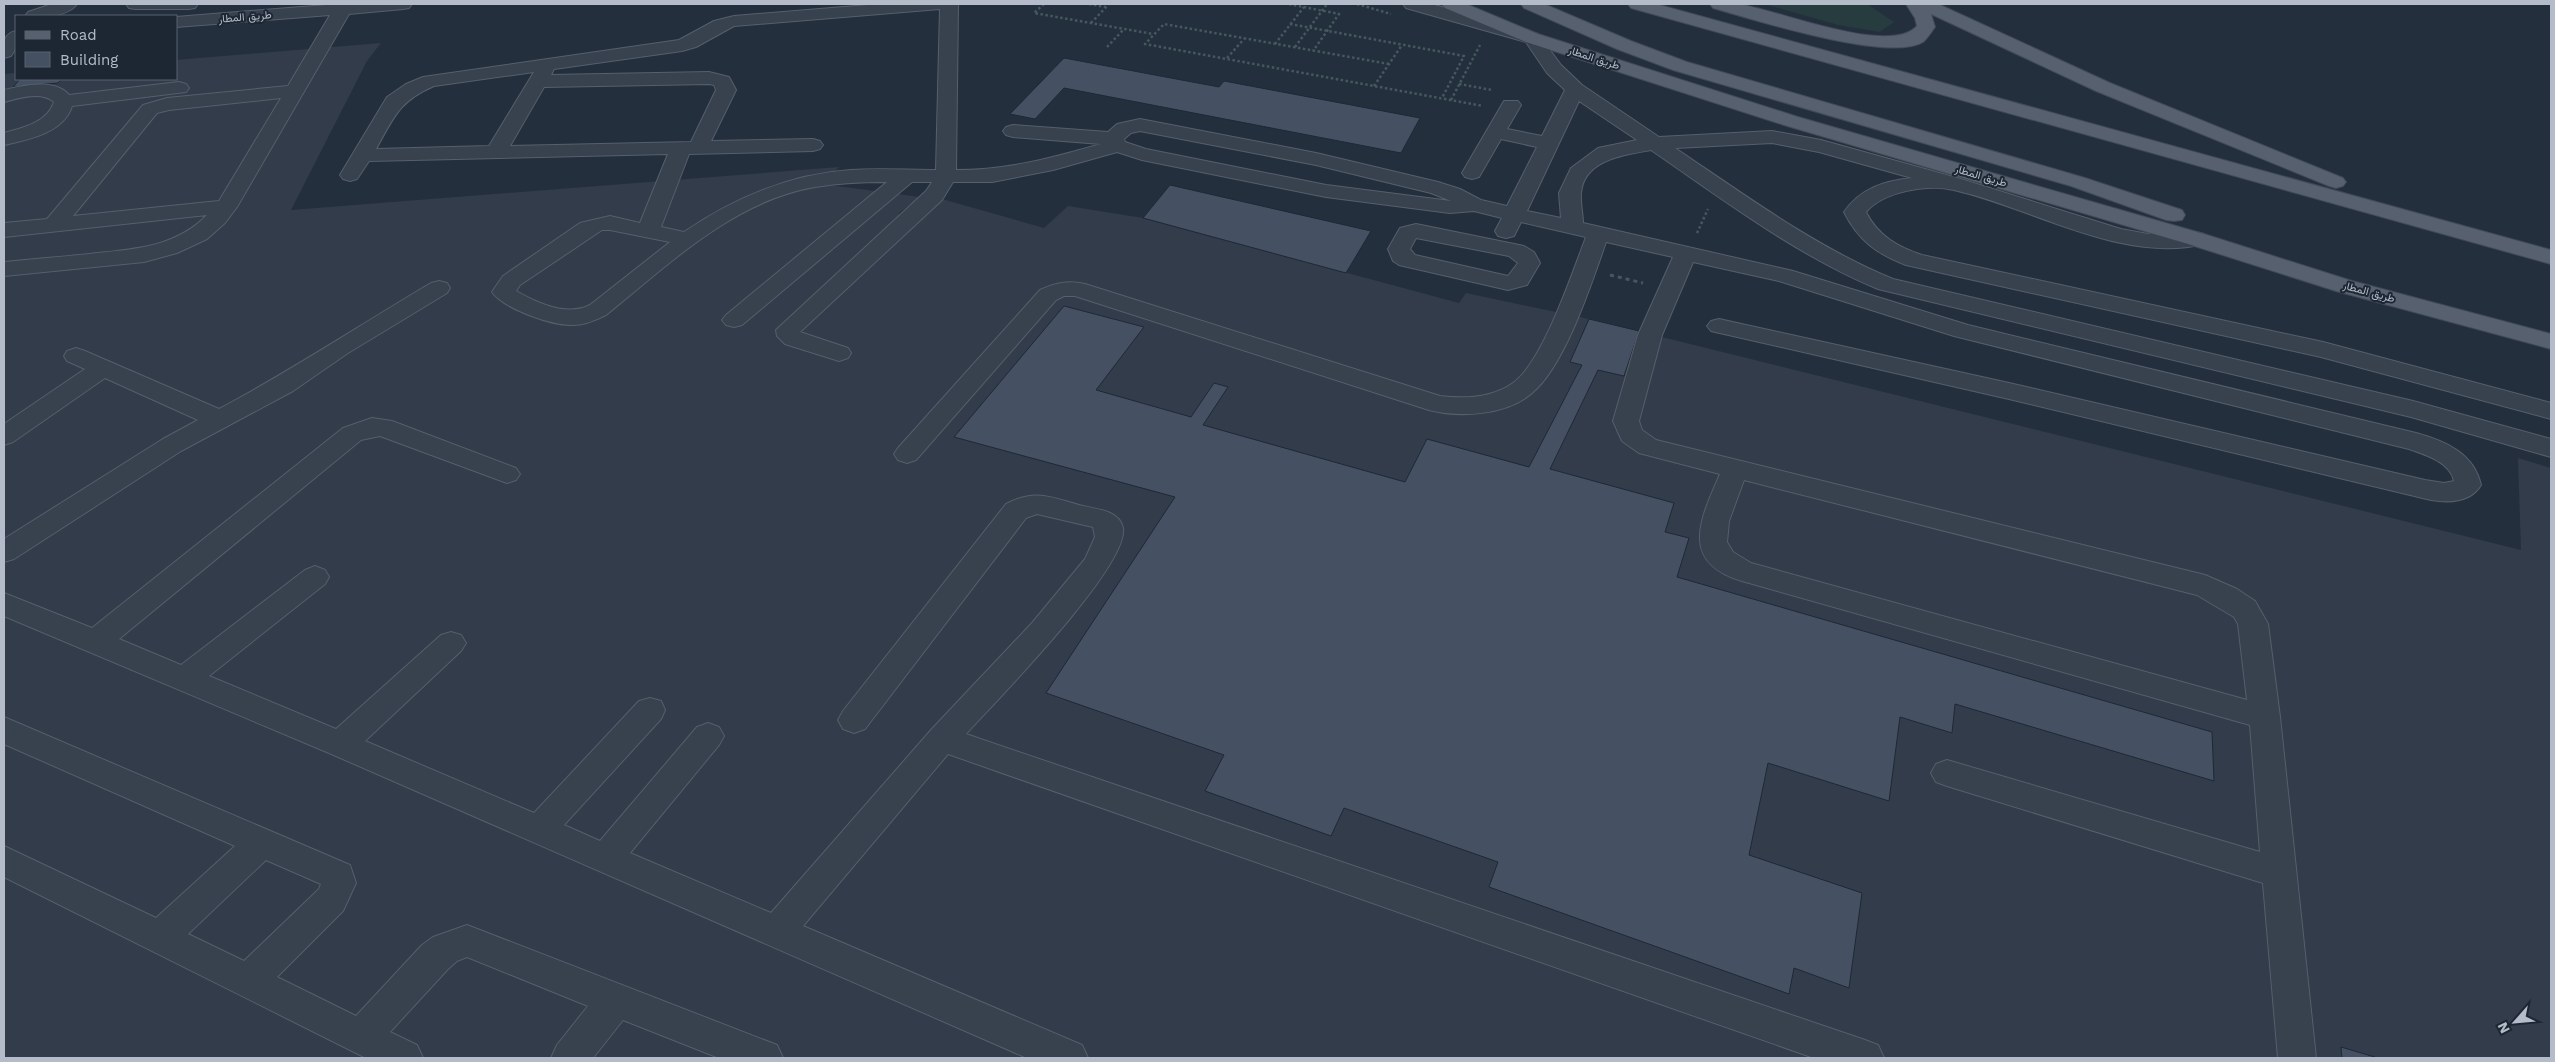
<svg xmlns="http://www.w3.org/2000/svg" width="2555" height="1062" viewBox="0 0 2555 1062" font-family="'Work Sans',Vazirmatn,sans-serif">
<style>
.airport{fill:#323c4b}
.green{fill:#263c3f}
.building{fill:#455162;stroke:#1f2835}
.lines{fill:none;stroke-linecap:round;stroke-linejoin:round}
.minor-casing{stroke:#565f6c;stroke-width:2}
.major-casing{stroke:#414a57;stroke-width:2}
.path-far1{stroke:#44595c;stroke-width:2.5;stroke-dasharray:2.5 2.5;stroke-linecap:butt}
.path{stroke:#44595c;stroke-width:3;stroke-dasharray:4 4;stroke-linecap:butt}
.minor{fill:#38414e;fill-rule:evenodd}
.major{fill:#56606e;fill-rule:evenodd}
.labels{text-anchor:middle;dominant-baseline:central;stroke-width:4;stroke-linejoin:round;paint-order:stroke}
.far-street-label{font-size:11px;fill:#b4bcc9;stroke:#1d2633}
</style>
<rect width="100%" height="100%" fill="#242f3e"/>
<!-- airport -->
<path class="airport" d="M381 43 367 61 291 210 839 167 822 184 920 197 898 214 917 220 942 199 1044 228 1068 206 1143 218 1459 303 1466 293 1589 319 2521 550 2518 458 2551 468V1058H4V74L16 73V79H20L14 87 58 83 62 79H176V60Z"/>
<!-- green -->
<path class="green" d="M1764 4H1867L1894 22 1880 32 1838 25Z"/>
<!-- building -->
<path class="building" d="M1064 58 1219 87 1224 81 1420 118 1401 153 1064 88 1035 119 1010 114Z
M20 79H62L58 83 13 87Z
M1170 185 1371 231 1346 273 1143 218Z
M1064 306 1144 327 1096 390 1191 417 1214 383 1228 387 1203 425 1405 482 1427 439 1529 467 1582 365 1570 362 1589 319 1639 331 1624 376 1598 370 1550 469 1674 503 1665 532 1689 538 1677 577 2212 732 2214 781 1955 704 1952 733 1900 717 1889 801 1768 763 1749 855 1862 893 1849 988 1794 968 1789 994 1489 887 1498 862 1344 808 1331 836 1205 791 1224 755 1046 693 1175 497 954 437Z
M2341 1047 2378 1058H2342Z"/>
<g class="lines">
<defs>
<path id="minor" d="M52 4H77C67 18 40 17 25 16L28 12Z
M126 4H198L195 8 189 9H135L129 8Z
M339 4H412L409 8 403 9 349 14 237 207 225 223 207 239 177 253 144 262 4 276V262C32 259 61 257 89 254 133 249 175 248 207 215L4 237V223L47 219 143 105 167 98 288 86 330 15 176 27V17ZM281 98 219 201 73 216 157 113 169 110Z
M880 4H958L956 170C1009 170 1051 158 1101 144L1013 137 1006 135 1003 131 1006 127 1013 125 1108 132 1117 124 1140 119 1316 153 1438 182 1460 189 1481 200 1507 206 1537 147 1501 139 1479 177 1472 179 1465 177 1462 173 1504 101H1518L1521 105 1507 129 1542 136 1565 90 1547 73 1526 42 1406 8 1403 4H1431L1538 34 1561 65 1582 85 1659 137 1772 131 1821 140 1961 179 2121 229 2148 234 2196 232 2204 234 2207 239 2204 244C2122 264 2033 208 1954 190 1928 184 1884 191 1866 212 1878 236 1898 247 1922 255L2323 342 2551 403V419L2321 357 1906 265C1877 254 1858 240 1844 212 1861 188 1884 181 1912 178L1819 152 1772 143 1675 148C1745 195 1815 247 1893 279L2413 401 2551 439V457L2411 417 1878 289C1796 255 1724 200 1651 150 1625 155 1584 159 1581 193 1580 202 1583 214 1583 223L1793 271 1968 325 2416 433C2445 441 2474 453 2481 485 2471 502 2449 503 2431 500L2009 399 1711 331 1707 326 1711 321 1719 319 2009 383 2425 480 2444 483 2454 481C2450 462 2426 455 2409 449L1954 336 1779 281 1693 262 1662 335 1639 421 1642 430 1656 440 2205 575 2237 589 2255 601 2268 624 2280 717 2316 1058H2278L2263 883 1947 786 1936 782 1931 773 1936 764 1947 760 2260 852 2250 725 1742 581C1678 562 1701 518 1720 474L1639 453 1622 441 1613 421 1638 335 1673 257 1606 242C1592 282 1565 366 1532 393 1507 415 1460 418 1429 410L1075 296H1064L1056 300 916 460 907 463 898 460 894 454 898 448 1040 290C1055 283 1068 280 1085 284L1440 396C1465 399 1492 398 1513 383 1543 362 1572 273 1586 237L1521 222 1514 236 1506 238 1498 236 1495 231 1502 218 1474 211 1450 213 1326 197 1142 160 1117 152 1053 170 992 182H953L942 200 800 332 848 348 851 353 848 358 839 361 785 344 777 336 776 330 926 191 932 182H912L742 325 734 327 726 325 722 320 726 315 887 182C862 182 839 183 815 187 733 201 668 265 606 315 596 320 584 325 573 325 553 326 504 309 492 292L503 276 580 223 610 216 640 223 668 154 369 161 357 179 350 181 343 179 340 175 387 97 406 84 423 77 679 40 714 21 734 16ZM940 9 936 170C908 170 879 168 851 170 790 174 734 198 684 232L661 227 689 154 813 151 820 149 823 145 820 141 813 139 711 141 736 90 729 77 709 72 551 75 554 69 682 51 696 47 734 26ZM534 72 489 146 376 149C394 117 399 101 434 86ZM709 84 714 85 716 90 691 142 510 146 544 87ZM1579 101 1637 140 1598 148 1571 168 1559 193 1561 218 1527 211ZM1140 131 1316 165 1431 193 1451 201 1326 185 1146 149 1125 142 1124 139 1131 133ZM602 230H610L670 242 590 305C567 317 537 303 516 291L520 285ZM1744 480 2197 595 2234 617 2238 624 2247 700 1751 563 1733 552 1727 542 1729 521Z
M16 31V48L11 56 4 58C4 45 2 34 16 31Z
M179 82 186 84 189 88 186 92 72 106C64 133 27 140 4 145V133C22 128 47 123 54 102 41 91 19 98 4 102V90C22 86 55 78 69 95Z
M1416 224 1524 246 1534 252 1540 263 1527 285 1508 290 1399 265 1393 261 1388 249 1400 228ZM1416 238 1509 256 1518 263 1508 276 1415 255 1410 249Z
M439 281 447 283 450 288 447 293 348 353 293 391 181 451 14 559 4 562V539L163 439 198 420 105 378 13 442 4 445V424L85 369 67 361 64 356 67 351 76 348 85 351 219 409C291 371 360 325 431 283Z
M372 418 392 421 516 468 520 474 516 480 507 483 380 436 361 440 119 639 181 665 305 570 315 566 325 570 329 577 325 584 209 676 336 729 441 635 451 632 461 635 466 643 461 651 365 741 534 813 639 701 650 698 661 701 665 710 661 719 564 825 600 841 697 727 708 723 719 727 724 736 719 745 630 853 771 913 931 730 1032 623 1085 559 1095 537 1093 527 1037 514 1026 518 865 729 854 733 843 729 838 720 843 711 1006 504C1036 488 1052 498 1083 506 1097 509 1120 511 1123 528 1129 566 995 702 966 734L1865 1040 1878 1045 1884 1058H1814L948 754 803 926 1082 1045 1088 1058H1027L329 753 4 616V593L92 628 343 428Z
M4 717 350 865 356 883 343 911 277 977 356 1016 422 945 433 937 467 925 777 1045 783 1058H719L623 1020 593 1058H551L557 1045 588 1006 467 957 457 961 448 969 390 1032 417 1045 423 1058H366L4 877V846L156 918 235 846 4 744ZM266 860 321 884 319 889 244 961 188 934Z"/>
<path id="major" d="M1442 4H1466L1538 34 1798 117 2204 234 2352 281 2551 334V349L2336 291 2188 244 1784 125 1526 42 1445 8Z
M1521 4H1544L1631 41 1687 62 2085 178 2182 210 2185 215 2182 220 2174 221 2166 220 2071 186 1673 70 1617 49 1524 8Z
M1628 4H1656L2551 250V264L1631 8Z
M1710 4C1718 3 1728 3 1737 4 1774 8 1889 57 1917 26L1915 18 1906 4H1938L2110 83 2343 178 2346 182 2343 186 2336 188 2329 186 2096 91 1931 14 1935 27C1932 31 1927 39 1923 42 1890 63 1752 19 1713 8Z"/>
</defs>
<!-- minor casing -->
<use href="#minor" class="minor-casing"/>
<!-- major casing -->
<use href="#major" class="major-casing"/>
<!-- path-far1 -->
<path class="path-far1" d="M1044 4 1034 13 1153 34
M1089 4 1106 7
M1289 4 1339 14 1313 51
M1357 4 1391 14
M1091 23 1109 4
M1290 24 1464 56 1442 98
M1275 44 1304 7
M1107 47 1124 29
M1295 47 1327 4
M1227 58 1244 39
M1389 64 1164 24 1145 44 1483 106
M1459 84 1492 90
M1374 86 1402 45
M1451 100 1480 45
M1697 233 1708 209"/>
<!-- path -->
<path class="path" d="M1610 275 1643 283"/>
<!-- minor -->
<use href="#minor" class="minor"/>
<!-- major -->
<use href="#major" class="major"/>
</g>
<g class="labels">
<!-- far-street labels -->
<g class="far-street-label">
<text transform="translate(245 17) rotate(-5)">طريق المطار</text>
<text transform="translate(1594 58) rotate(18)">طريق المطار</text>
<text transform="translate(1981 176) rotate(16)">طريق المطار</text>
<text transform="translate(2369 292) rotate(15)">طريق المطار</text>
</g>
</g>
<!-- border -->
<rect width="2555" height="1062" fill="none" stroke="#b4bcc9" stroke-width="10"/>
<!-- legend -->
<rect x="15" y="15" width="162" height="65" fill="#1d2633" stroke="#59626f"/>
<rect x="25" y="31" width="25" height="8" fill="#56606e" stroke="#59626f"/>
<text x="60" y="40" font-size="15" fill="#b4bcc9">Road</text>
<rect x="25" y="52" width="25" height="15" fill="#455162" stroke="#59626f"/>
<text x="60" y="65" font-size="15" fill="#b4bcc9">Building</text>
<!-- north arrow -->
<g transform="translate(2515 1022) rotate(243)" stroke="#1d2633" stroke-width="4" paint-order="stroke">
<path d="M0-4L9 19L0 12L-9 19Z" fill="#b4bcc9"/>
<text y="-8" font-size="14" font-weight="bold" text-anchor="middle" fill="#b4bcc9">N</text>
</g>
</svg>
